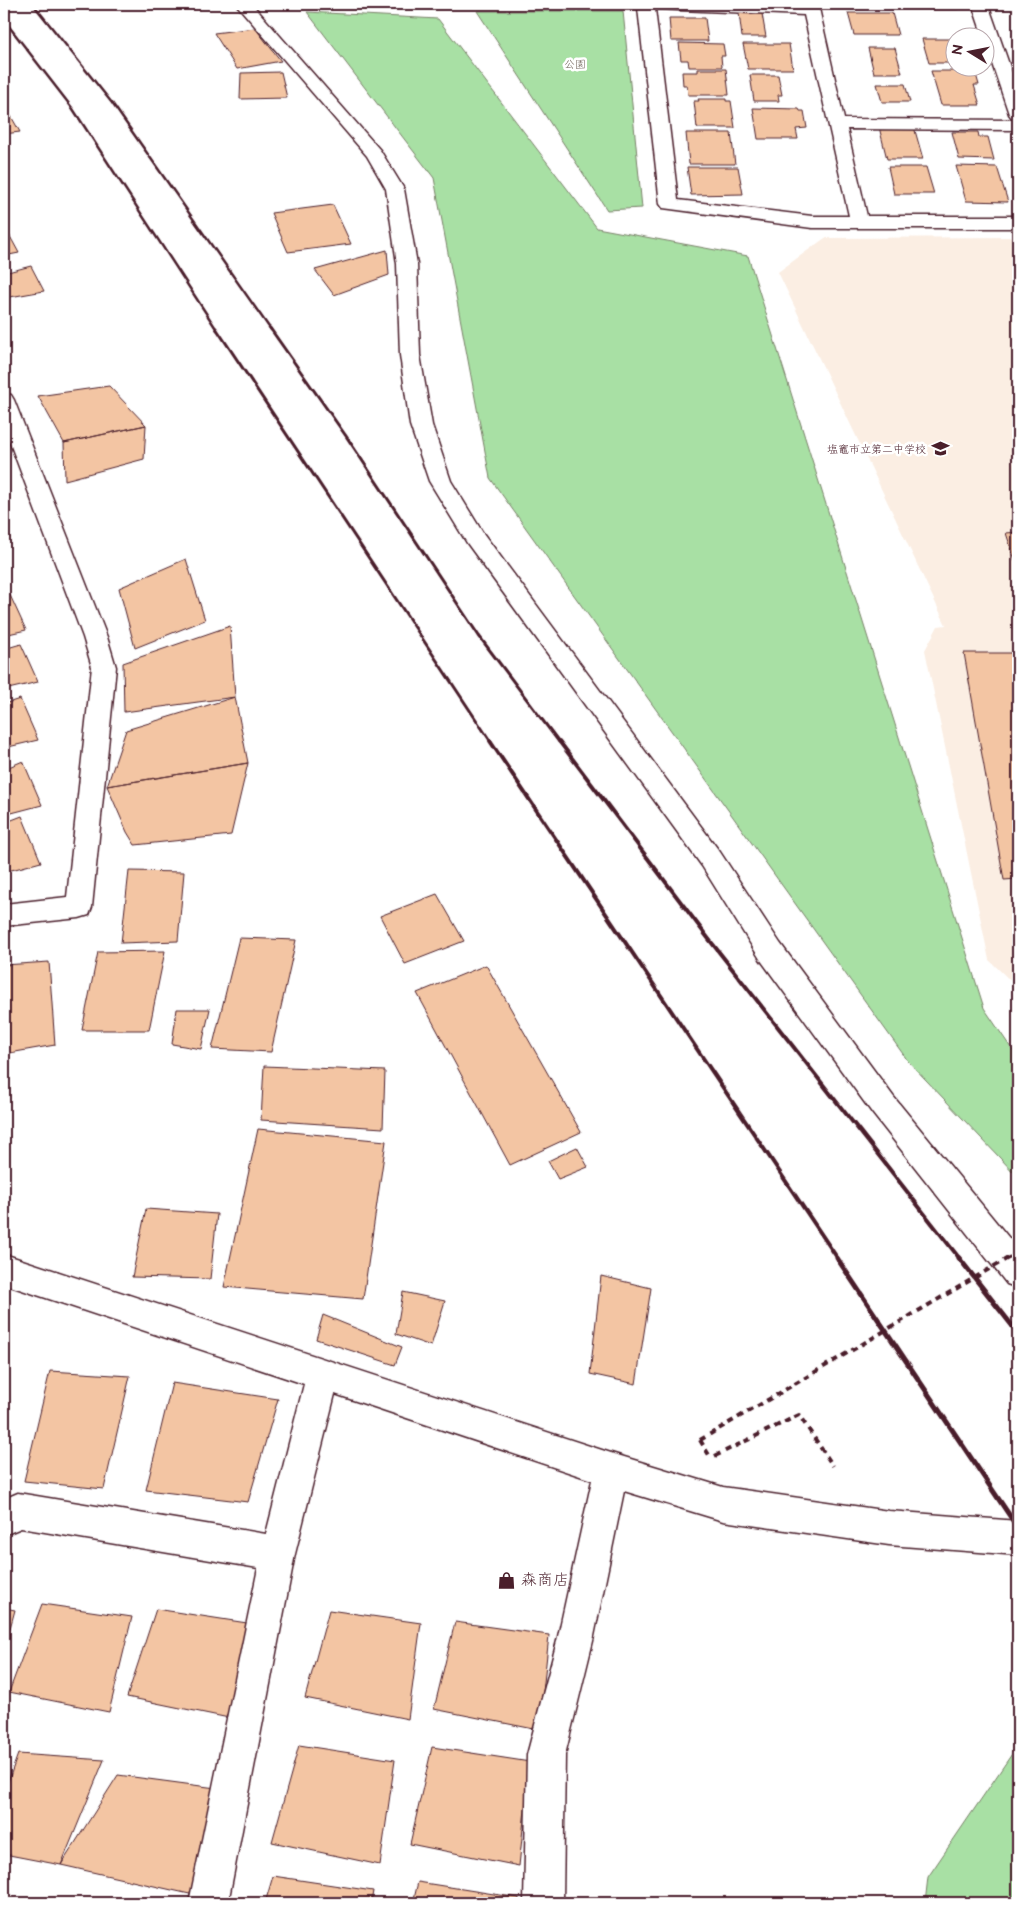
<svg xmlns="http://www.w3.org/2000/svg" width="1022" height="1907" viewBox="0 0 1022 1907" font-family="'Balsamiq Sans','Klee One',sans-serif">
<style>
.built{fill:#fbeee3}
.green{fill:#a8e0a4;stroke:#798068}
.building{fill:#f3c5a3;stroke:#4a1f2b}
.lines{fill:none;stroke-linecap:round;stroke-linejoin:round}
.minor-casing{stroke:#4a1f2b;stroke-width:3}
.path{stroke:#4a1f2b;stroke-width:4;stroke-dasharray:6 5;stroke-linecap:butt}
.minor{fill:#fff;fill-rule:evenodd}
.rail-far3{stroke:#4a1f2b;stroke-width:2.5}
.rail-far2{stroke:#4a1f2b;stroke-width:3}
.rail-far1{stroke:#4a1f2b;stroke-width:4}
.rail{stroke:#4a1f2b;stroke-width:5}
.path-bridge-far1{stroke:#4a1f2b;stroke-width:3;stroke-dasharray:5 4;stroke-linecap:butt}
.path-bridge{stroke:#4a1f2b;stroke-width:4;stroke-dasharray:6 5;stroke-linecap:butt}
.labels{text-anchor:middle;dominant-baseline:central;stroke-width:5;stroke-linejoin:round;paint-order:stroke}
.far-park-label{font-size:11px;fill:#66594f;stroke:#fff}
.far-poi-label{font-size:11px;fill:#4a1f2b;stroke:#fff;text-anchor:end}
.near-poi-label{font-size:16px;fill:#4a1f2b;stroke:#fff;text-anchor:start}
</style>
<rect width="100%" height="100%" fill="#fff"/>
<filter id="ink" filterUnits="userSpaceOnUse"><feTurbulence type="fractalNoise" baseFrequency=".02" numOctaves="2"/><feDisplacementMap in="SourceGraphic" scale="10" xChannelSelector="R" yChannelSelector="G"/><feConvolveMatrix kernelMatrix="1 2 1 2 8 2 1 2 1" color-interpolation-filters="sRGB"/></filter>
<g filter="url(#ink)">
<!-- built -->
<path class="built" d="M1018 237V988L989 960 925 650 938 626 946 625 778 272 825 238Z"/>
<!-- green -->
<path class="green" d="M477 11H623L642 208 607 210Z
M307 12 438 19 597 228 748 256 984 1008 1013 1051 1018 1052V1177L908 1061 490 478 434 178Z
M1018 1745V1903H925L928 1877Z"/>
<!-- building -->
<path class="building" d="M848 4H873L874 6H849Z
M913 4H957L958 9H915Z
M739 13 762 14 766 37H742Z
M848 13H892L898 35H854Z
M669 18H705L708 41H671Z
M255 28 281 61 237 69 214 33Z
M922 39H954V63H929Z
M679 43 723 44 725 56H721L722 67H689L688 60H681Z
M743 44H789L793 69H748Z
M868 48H895L902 73H874Z
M698 69H726L729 95H688L687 85H683L682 72H698Z
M931 71H975L979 85H974L980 105H941Z
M281 72 287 98 240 99 241 73Z
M750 75H778L782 95H778L779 101H754Z
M877 84H905L910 102H882Z
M698 99H726V101H731L735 128H697L694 101H699Z
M753 108 799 109 800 111H804L807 128 796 129 798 139H758Z
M8 111 20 132 4 134V112Z
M879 127H914L923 159H887Z
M952 132H978L979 137H988L994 160 959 159Z
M686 133H731L735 164H689Z
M956 166 997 167 1008 202 966 201Z
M687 167H738L743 194 691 195Z
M888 167H926L934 194H894Z
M333 205 351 244 288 252 271 213Z
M6 229 19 253 4 256V230Z
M387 250 389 275 334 295 315 270Z
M31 266 44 291 4 298V273Z
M109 386 146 425 64 443 38 396Z
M146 425 144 459 65 480 64 443Z
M1018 532V569L1006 533Z
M186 559 205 620 135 648 119 588Z
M9 593 26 630 4 635V595Z
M230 626 235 697 124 712 123 663Z
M21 644 38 682 4 690V649Z
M964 653H1018V879L1004 880Z
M235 697 248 763 107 786 126 730Z
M20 699 38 740 4 748V704Z
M23 761 42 805 4 815V769Z
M248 763 231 835 135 845 127 832 107 786Z
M22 816 41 862 4 872V823Z
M129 871 184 872 178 941 121 943Z
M437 894 464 941 405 964 380 916Z
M239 938 296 940 271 1052 212 1049Z
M165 951 149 1030H82L98 952Z
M49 962 55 1045 4 1054V965Z
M486 965 581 1132 510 1165 417 993Z
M177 1009H210L201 1049 172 1044Z
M264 1066 385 1071 383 1128 261 1120Z
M258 1129 386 1141 363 1299 224 1287Z
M577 1147 588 1167 558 1179 548 1161Z
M146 1209 217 1214 210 1279 132 1277Z
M601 1276 651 1288 636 1384 590 1374Z
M403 1292 445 1301 431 1346 396 1334Z
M323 1315 402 1347 395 1365 316 1339Z
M50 1371 130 1376 104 1489 24 1481Z
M172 1383 278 1399 248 1502 146 1490Z
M42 1604 132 1617 109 1712 9 1692Z
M4 1608 15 1610 4 1650Z
M156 1609 247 1623 229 1718 127 1697Z
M329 1610 421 1623 408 1719 305 1698Z
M455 1622 549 1635 539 1730 434 1709Z
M299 1745 395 1760 380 1865 272 1842Z
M432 1747 530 1762 519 1866 410 1844Z
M18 1754 104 1760 61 1865 4 1854V1793Z
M118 1775 216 1788 194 1895 61 1865Z
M273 1876 373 1891 371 1903H265Z
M418 1882 519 1898V1903H413Z"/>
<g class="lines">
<defs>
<path id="minor" d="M236 4H252L380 150 404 189 417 264 420 355 432 425 451 481 483 533 720 852 780 943 893 1096 1018 1249V1288L1007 1284 873 1114 760 959 702 866 467 543 429 481 410 425 400 355 397 264 386 189 367 156Z
M634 4H818L844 119 1018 120V130L847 129 867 216H1018V228H812L663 208 660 204 638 8ZM655 9 804 15 849 216H812L678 200Z
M972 4H988L1018 90V119L1012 118 1009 114Z
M4 393 11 395 14 400 107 637 116 667 92 907 89 915 79 918 4 926V904L67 897 92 667 83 637 4 427Z
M4 1254 611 1453 723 1487 889 1511 1018 1521V1555L889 1545 723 1521 624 1491 593 1641 565 1755 563 1903H524L527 1755 557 1641 592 1480 335 1394 295 1554 228 1903H189L258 1568 21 1528 4 1535V1499L18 1493 266 1534 304 1384 4 1284Z"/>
</defs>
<!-- minor casing -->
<use href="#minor" class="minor-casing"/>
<!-- path -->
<path class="path" d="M700 1440 709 1455
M715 1456 799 1415 833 1466"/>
<!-- minor -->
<use href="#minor" class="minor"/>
<!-- rail-far3 -->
<path class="rail-far3" d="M33 4 112 103 271 330
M4 20 73 109 217 330"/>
<!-- rail-far2 -->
<path class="rail-far2" d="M216 328 491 742
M270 328 346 436 479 636 559 742"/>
<!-- rail-far1 -->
<path class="rail-far1" d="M490 741 838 1259
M559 741 708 938 960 1259"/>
<!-- rail -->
<path class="rail" d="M837 1258 1018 1528
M959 1258 1018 1333"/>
<!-- path-bridge-far1 -->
<path class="path-bridge-far1" d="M1006 1259 1018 1252"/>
<!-- path-bridge -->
<path class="path-bridge" d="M700 1440 1008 1258"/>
</g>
</g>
<!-- icons -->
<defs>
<symbol id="school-bare" viewBox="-9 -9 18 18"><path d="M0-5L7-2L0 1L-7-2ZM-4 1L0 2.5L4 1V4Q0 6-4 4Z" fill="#4a1f2b" stroke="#fff" stroke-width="2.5" paint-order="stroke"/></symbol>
<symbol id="shop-bare" viewBox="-9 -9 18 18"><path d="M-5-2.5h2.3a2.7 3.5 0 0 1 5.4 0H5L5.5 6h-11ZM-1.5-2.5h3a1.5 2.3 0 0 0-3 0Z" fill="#4a1f2b" stroke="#fff" stroke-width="2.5" paint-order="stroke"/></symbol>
</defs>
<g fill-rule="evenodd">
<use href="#school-bare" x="928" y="436" width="25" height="25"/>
<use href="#shop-bare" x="494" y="1568" width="25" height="25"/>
</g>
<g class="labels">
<!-- far-park labels -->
<g class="far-park-label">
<text x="575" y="64">公園</text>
</g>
<!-- far-poi labels -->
<g class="far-poi-label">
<text x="926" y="449">塩竈市立第二中学校</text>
</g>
<!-- near-poi labels -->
<g class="near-poi-label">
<text x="521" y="1580">森商店</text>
</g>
</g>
<!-- margin -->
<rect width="1022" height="1907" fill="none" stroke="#fff" stroke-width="20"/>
<rect x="10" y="10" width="1002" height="1887" fill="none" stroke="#4a1f2b" stroke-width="2" filter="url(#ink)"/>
<!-- north arrow -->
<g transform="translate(970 52) rotate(280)"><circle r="24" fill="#ffffff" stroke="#b7a5aa"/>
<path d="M0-4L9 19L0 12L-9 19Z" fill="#4a1f2b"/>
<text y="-8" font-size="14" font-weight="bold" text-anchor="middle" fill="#4a1f2b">N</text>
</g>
</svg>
